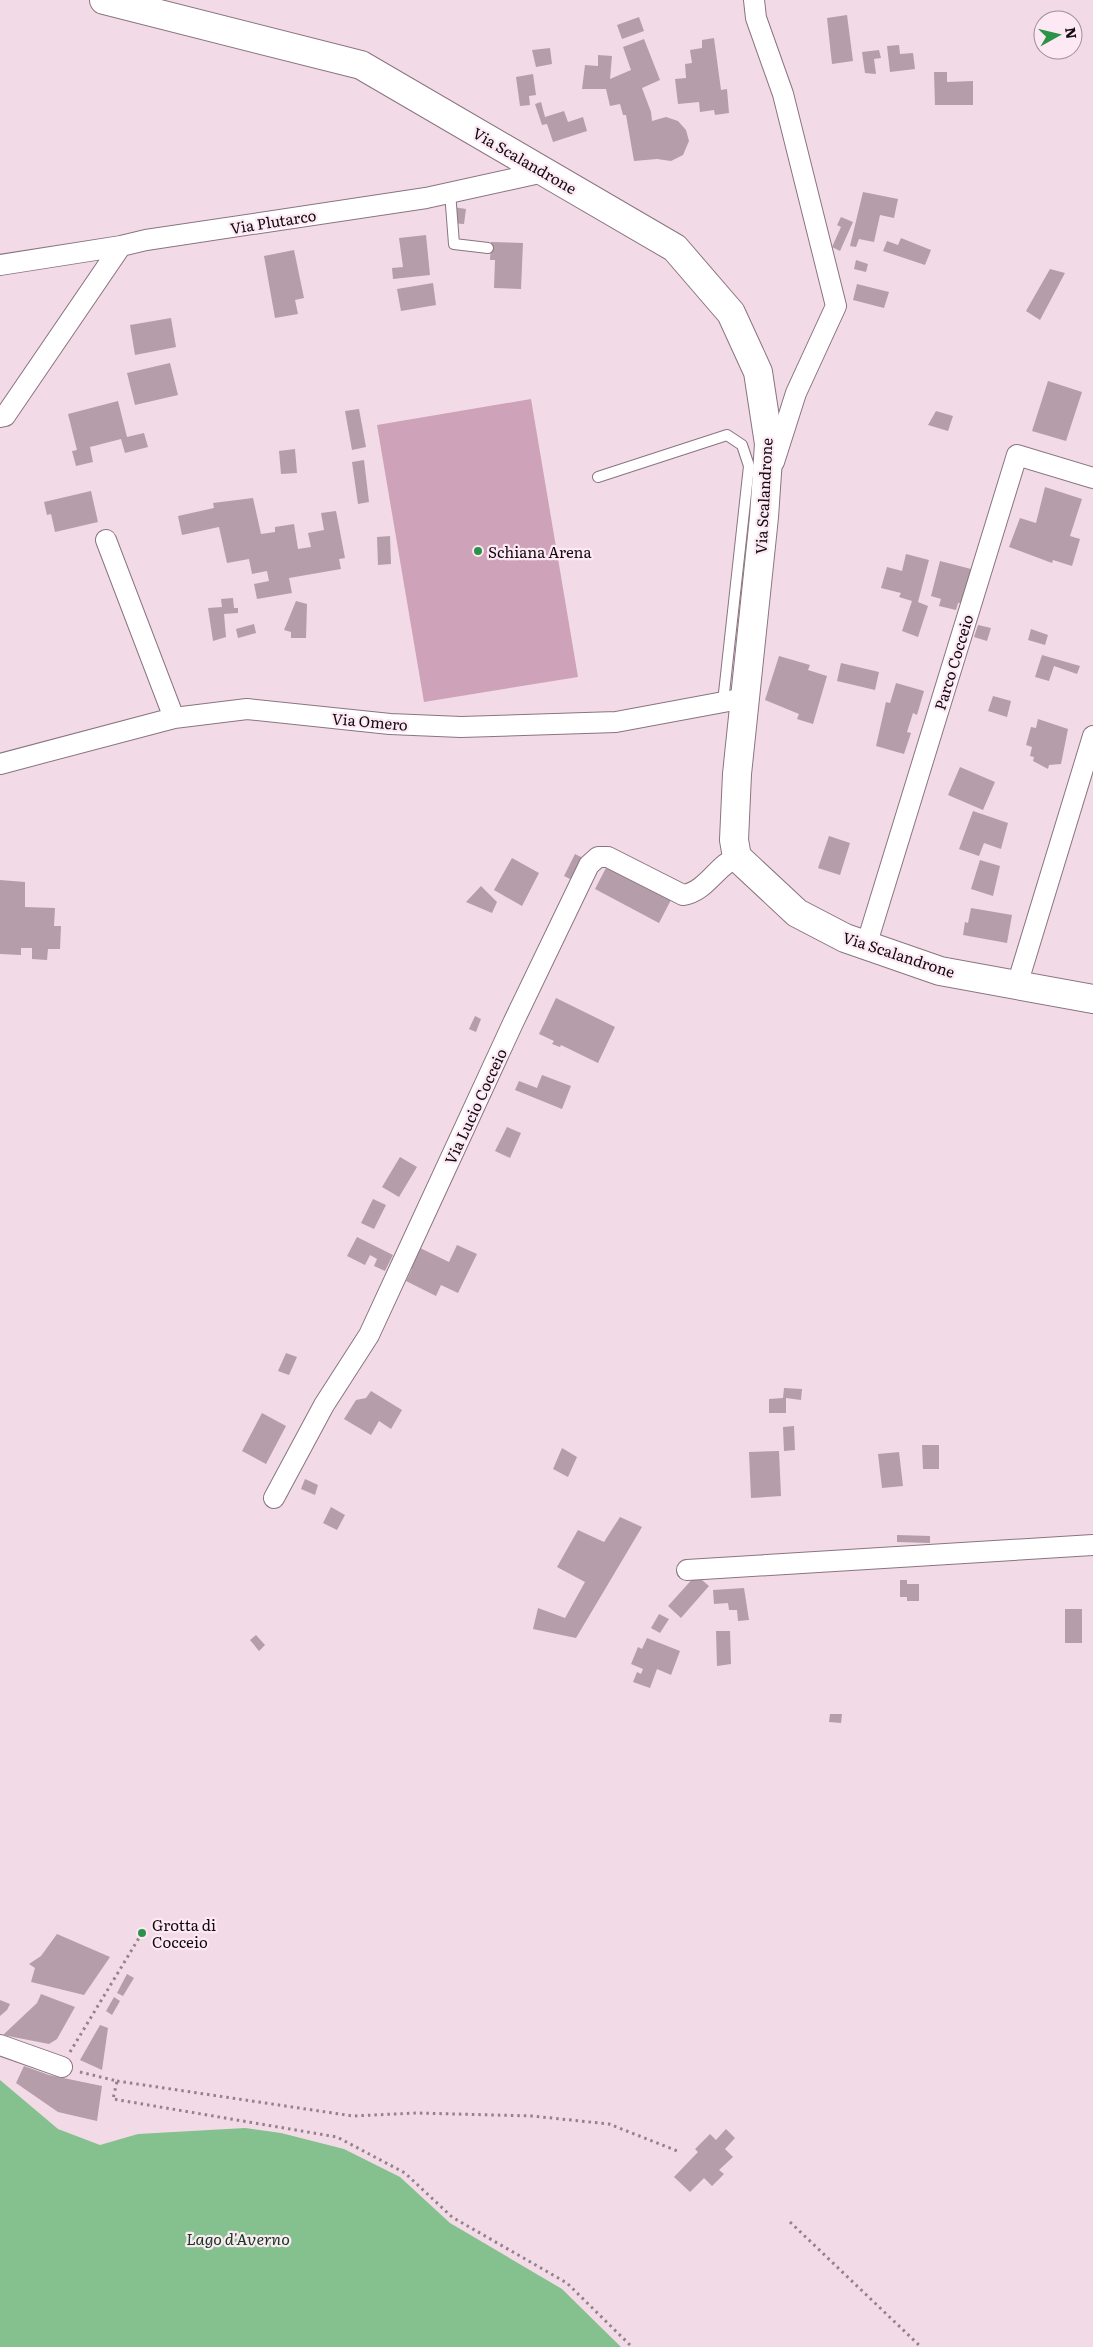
<svg xmlns="http://www.w3.org/2000/svg" width="1093" height="2347" viewBox="0 0 1093 2347" font-family="Literata,serif">
<style>
.green{fill:#cea2b9}
.water{fill:#84c18f}
.building{fill:#b59da9}
.lines{fill:none;stroke-linecap:round;stroke-linejoin:round}
.lane-casing{stroke:#8a7480;stroke-width:12}
.street-casing{stroke:#8a7480;stroke-width:22}
.secondary-casing{stroke:#8a7480;stroke-width:30}
.path{stroke:#93828b;stroke-width:3;stroke-dasharray:2.5 4;stroke-linecap:butt}
.lane{stroke:#fff;stroke-width:10}
.street{stroke:#fff;stroke-width:20}
.secondary{stroke:#fff;stroke-width:28}
.poi-dot{fill:#2b9249;stroke:#fde9f3;stroke-width:2}
.labels{text-anchor:middle;dominant-baseline:central;stroke-width:4.5;stroke-linejoin:round;paint-order:stroke}
.street-label{font-size:15px;fill:#120a0e;stroke:#fde9f3}
.poi-label{font-size:15px;fill:#120a0e;stroke:#fde9f3;text-anchor:start}
.water-label{font-size:16px;font-style:italic;fill:#0e3b1a;stroke:#fde9f3}
</style>
<rect width="100%" height="100%" fill="#f3dae7"/>
<!-- green -->
<path class="green" d="M531 399 578 677 424 702 377 425Z"/>
<!-- water -->
<path class="water" d="M0 2080 58 2129 100 2145 138 2134 245 2128 281 2133 344 2149 400 2177 450 2223 562 2289 621 2347H0Z"/>
<!-- building -->
<path class="building" d="M847 15 853 61 832 64 827 18Z
M639 17 644 31 622 39 617 25Z
M714 38 721 90 727 89 729 113 715 115 714 110 700 112 699 102 678 104 675 79 686 78 685 64 692 63 690 50 702 48V40Z
M644 39 660 80 642 88 651 112 652 121 666 117 678 121 686 130 689 141 683 155 671 161 657 159 634 161 626 115H623L620 104 610 106 606 89H582L585 65 598 66V55L612 56 610 79 631 70 623 47Z
M899 45 900 54 913 53 915 69 890 72 887 46Z
M550 48 552 64 536 67 532 50Z
M879 50 881 58 874 59 876 74 865 73 862 52Z
M934 72H947V82L973 81V105H935Z
M533 74 536 95 529 96 530 105 520 106 516 77Z
M541 102 545 117 564 111 568 122 583 117 587 131 553 142 547 124 542 125 535 104Z
M863 192 898 199 894 218 880 215 874 242 859 239 856 247 850 246Z
M453 207 466 209 464 224 451 223Z
M841 217 853 222 840 251 832 247 841 227 837 225Z
M426 235 430 275 393 279 392 268 403 267 399 238Z
M901 238 931 250 925 265 883 251 887 241 898 245Z
M491 242 523 243 521 289 494 288 495 260H490Z
M294 250 304 298 295 300 298 314 275 318 264 256Z
M856 260 868 264 866 272 854 269Z
M1050 269 1065 273 1040 320 1026 311Z
M433 283 436 305 401 311 397 289Z
M857 284 889 292 884 308 853 300Z
M171 318 176 347 135 355 130 325Z
M170 363 178 395 135 405 127 373Z
M1048 381 1082 392 1066 441 1032 431Z
M118 401 127 437 144 433 148 447 125 453 121 439 90 447 93 462 76 466 72 451 77 450 68 414Z
M359 409 366 447 352 450 345 411Z
M936 411 953 416 948 431 928 425Z
M295 449 297 473 281 474 279 451Z
M364 460 369 502 358 504 352 462Z
M1045 487 1082 499 1070 536 1080 539 1072 566 1053 560 1052 563 1009 547 1020 518 1036 523Z
M91 491 98 522 55 532 51 514 47 515 44 502Z
M253 498 261 534 275 532V527L294 524 298 549 311 547 308 533 324 530 321 513 336 511 345 558 339 559 341 569 289 578 292 593 257 599 254 584 269 581 267 571 252 574 249 559 227 563 219 527 182 535 178 516 214 508 213 503Z
M390 536 391 564 378 565 377 537Z
M906 554 929 560 918 602 928 606 918 637 902 631 912 601 899 597 901 593 881 588 887 567 902 571Z
M940 561 971 569 962 603H958L956 610 939 606 941 599 931 596Z
M233 598 234 608H238V613L224 614 226 637 213 641 208 608 222 607 221 599Z
M296 601 307 604 306 638H291V632L284 630Z
M254 624 256 633 238 638 236 629Z
M978 625 991 628 987 641 974 637Z
M1031 629 1048 635 1045 645 1028 640Z
M1042 655 1080 666 1077 674 1054 666 1049 681 1035 677Z
M779 656 810 665 808 670 827 676 813 724 797 719 799 714 765 700Z
M841 663 879 672 875 690 837 681Z
M896 683 924 691 917 715 913 713 907 732 911 733 904 754 876 746 886 702 890 703Z
M993 696 1011 701 1007 717 988 711Z
M1038 719 1068 729 1061 764 1049 765 1048 769 1033 761 1034 757 1030 756 1032 747 1026 745 1031 727 1036 728Z
M960 767 995 782 983 810 948 795Z
M973 811 1008 823 1001 849 984 843 979 856 959 849Z
M829 836 850 843 840 875 818 868Z
M575 854 585 859 574 881 564 876Z
M512 858 539 873 522 906 494 890Z
M980 860 1000 866 993 896 971 889Z
M607 866 671 900 659 923 595 889Z
M0 880 25 882V907L55 908 54 926H61L60 949H48L47 960 32 959V948H21V955L0 954Z
M481 886 497 902 492 913 466 902Z
M971 908 1012 915 1007 943 963 935 965 922 968 923Z
M556 998 615 1027 598 1063 561 1045 560 1047 552 1044 554 1041 539 1034Z
M475 1016 481 1019 476 1032 469 1029Z
M542 1075 571 1086 562 1109 515 1090 519 1081 537 1088Z
M507 1127 521 1133 510 1158 495 1151Z
M400 1157 417 1167 399 1197 382 1187Z
M373 1199 386 1205 374 1229 361 1223Z
M357 1237 393 1255 385 1271 374 1266 377 1259 370 1255 365 1265 347 1256Z
M457 1245 477 1254 458 1293 441 1285 436 1296 406 1281 412 1269 408 1267 418 1247 449 1262Z
M286 1353 297 1357 289 1375 278 1371Z
M784 1388 802 1389 801 1400 786 1398V1413H769V1399L783 1398Z
M371 1391 402 1410 391 1429 379 1421 371 1435 344 1419 356 1400 366 1398Z
M262 1413 286 1426 266 1464 242 1451Z
M794 1426 795 1450 784 1451 783 1427Z
M922 1445H939V1469H923Z
M562 1448 577 1457 568 1477 553 1469Z
M779 1451 781 1496 751 1498 749 1452Z
M899 1452 903 1486 882 1488 878 1454Z
M305 1479 318 1485 315 1495 301 1489Z
M331 1507 345 1515 337 1530 323 1523Z
M620 1517 642 1527 576 1638 533 1629 538 1608 565 1618 585 1582 557 1567 578 1530 604 1542Z
M897 1535 930 1536V1543L897 1542Z
M696 1575 709 1586 681 1618 668 1606Z
M900 1580H907V1584H919V1601H907V1597H900Z
M744 1588 749 1620 738 1621 737 1610H729L728 1603 714 1604 713 1590Z
M1065 1609H1082V1643H1065Z
M659 1614 669 1619 660 1633 651 1628Z
M716 1631H730L731 1664 717 1666Z
M256 1635 265 1645 259 1651 250 1640Z
M647 1638 680 1651 671 1675 657 1669 650 1688 633 1682 637 1672 641 1674 643 1669 631 1664 638 1647 642 1649Z
M830 1714H842L841 1723 829 1722Z
M57 1934 110 1957 84 1995 31 1982 35 1968 29 1964 41 1956Z
M127 1974 134 1978 123 1996 117 1993Z
M41 1994 75 2007 57 2039 49 2044 3 2035 37 2003Z
M114 1997 120 2001 112 2015 106 2011Z
M0 2000 10 2004 7 2010 0 2016Z
M100 2025 108 2028 102 2070 80 2060Z
M24 2066 49 2075 102 2086 97 2121 58 2112 16 2083Z
M726 2129 735 2138 725 2149 733 2157 719 2170 724 2174 712 2186 704 2178 690 2192 674 2177 698 2152 695 2149 710 2134 716 2140Z"/>
<g class="lines">
<defs>
<path id="lane" d="M450 192 454 244 488 248
M598 477 727 435 742 445 749 466 723 702"/>
<path id="street" d="M754 0 756 18 783 94 836 306 796 393 774 462
M0 265 121 246 146 240 426 198 544 172
M0 417 5 416 121 246
M106 540 174 718
M0 764 174 718 247 709 390 724 461 727 616 722 745 698
M866 946 1017 455 1093 478
M1017 985 1093 736
M274 1498 324 1405 369 1335 513 1023 589 865 598 857H608L683 895C706 892 717 865 737 857
M687 1570 1093 1545
M0 2045 62 2067"/>
<path id="secondary" d="M104 0 361 65 675 248 731 313 758 372 769 444 764 517 737 774 734 840 737 857 797 913 845 938 940 971 1093 999"/>
</defs>
<!-- lane casing -->
<use href="#lane" class="lane-casing"/>
<!-- street casing -->
<use href="#street" class="street-casing"/>
<!-- secondary casing -->
<use href="#secondary" class="secondary-casing"/>
<!-- path -->
<path class="path" d="M70 2052 142 1933
M80 2072 117 2081 113 2099 337 2137 405 2173 452 2217 567 2283 632 2347
M117 2081 353 2116 416 2113 532 2116 609 2124 680 2152
M790 2222 921 2347"/>
<!-- lane -->
<use href="#lane" class="lane"/>
<!-- street -->
<use href="#street" class="street"/>
<!-- secondary -->
<use href="#secondary" class="secondary"/>
</g>
<!-- markers -->
<g class="poi-dot">
<circle cx="478" cy="551" r="5"/>
<circle cx="142" cy="1933" r="5"/>
</g>
<g class="labels">
<!-- street labels -->
<g class="street-label">
<text transform="translate(525 160) rotate(30)">Via Scalandrone</text>
<text transform="translate(273 221) rotate(-9)">Via Plutarco</text>
<text transform="translate(763 496) rotate(-87)">Via Scalandrone</text>
<text transform="translate(953 662) rotate(-73)">Parco Cocceio</text>
<text transform="translate(370 721) rotate(5)">Via Omero</text>
<text transform="translate(899 954) rotate(18)">Via Scalandrone</text>
<text transform="translate(475 1106) rotate(-65)">Via Lucio Cocceio</text>
</g>
<!-- poi labels -->
<g class="poi-label">
<text x="488" y="551">Schiana Arena</text>
<text x="152" y="1924">Grotta di<tspan x="152" dy="17">Cocceio</tspan></text>
</g>
<!-- water labels -->
<g class="water-label">
<text x="238" y="2238">Lago d'Averno</text>
</g>
</g>
<!-- north arrow -->
<g transform="translate(1058 35) rotate(82)"><circle r="24" fill="#fde9f3" stroke="#9f9097"/>
<path d="M0-4L9 19L0 12L-9 19Z" fill="#2b9249"/>
<text y="-8" font-size="14" font-weight="bold" text-anchor="middle" fill="#120a0e">N</text>
</g>
</svg>
